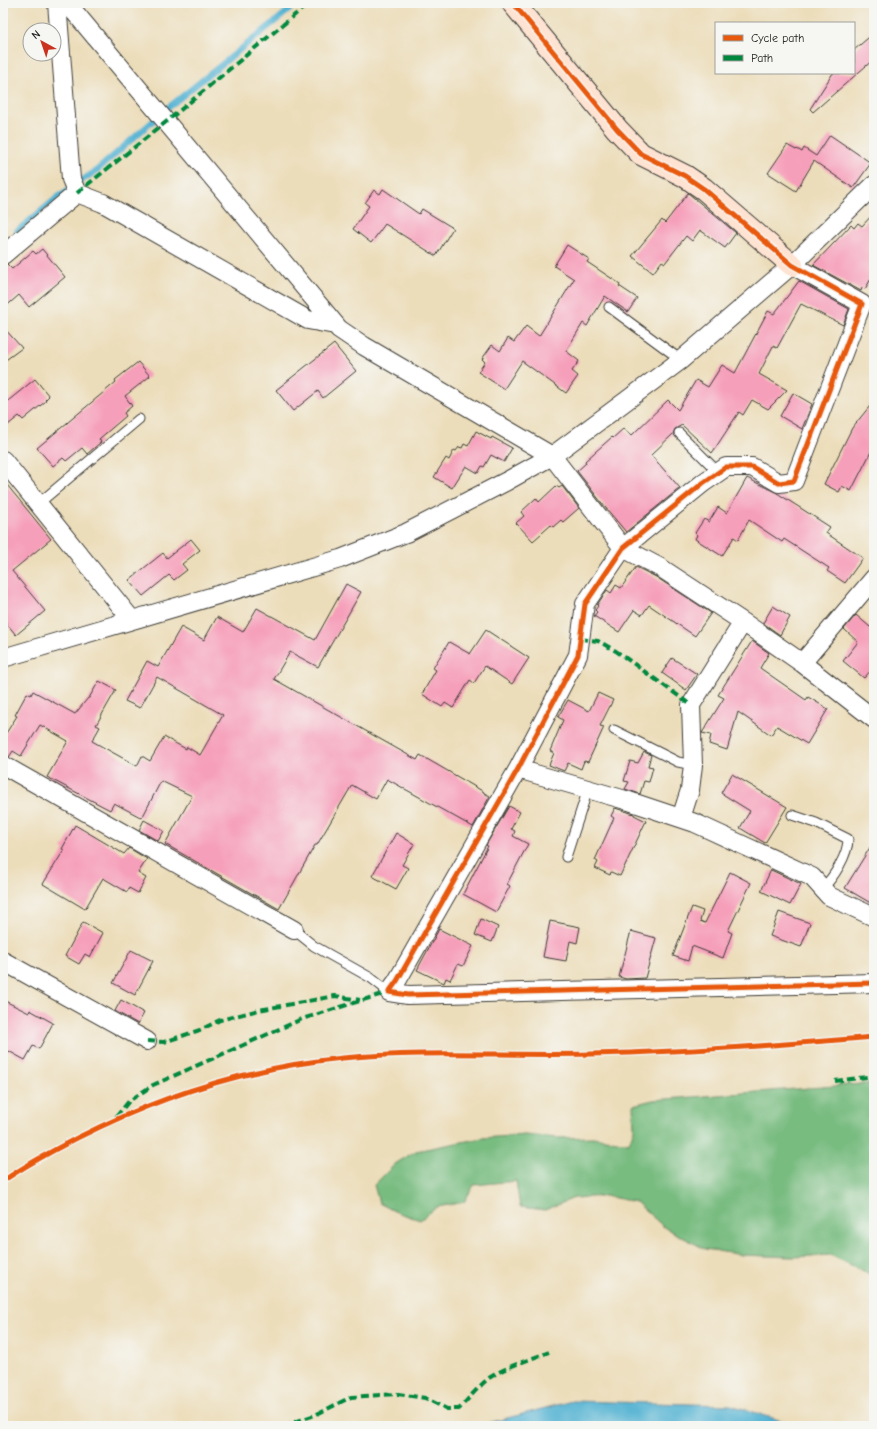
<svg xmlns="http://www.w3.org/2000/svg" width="877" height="1429" viewBox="0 0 877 1429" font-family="'Comic Neue',sans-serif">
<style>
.forest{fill:#78bc80;stroke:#4a6c4e}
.water{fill:#55b3d3;stroke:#386878}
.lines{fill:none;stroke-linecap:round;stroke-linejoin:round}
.stream{stroke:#55b3d3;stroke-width:6}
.building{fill:#f69fba}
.lane-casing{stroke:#3b3934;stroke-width:11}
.street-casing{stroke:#3b3934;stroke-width:20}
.secondary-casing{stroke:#3b3934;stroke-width:24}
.lane{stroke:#fff;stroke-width:9}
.street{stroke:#fff;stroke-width:18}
.secondary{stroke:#fee3d2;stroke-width:22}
.quiet{stroke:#00873e;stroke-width:4;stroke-dasharray:8 4;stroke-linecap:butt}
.cycleway-casing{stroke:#f6f6f2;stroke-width:8}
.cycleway{stroke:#e8590c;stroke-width:5}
</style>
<rect width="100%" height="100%" fill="#f6f6f2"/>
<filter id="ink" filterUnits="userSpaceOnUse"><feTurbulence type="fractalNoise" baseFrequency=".025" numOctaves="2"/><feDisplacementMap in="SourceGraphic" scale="8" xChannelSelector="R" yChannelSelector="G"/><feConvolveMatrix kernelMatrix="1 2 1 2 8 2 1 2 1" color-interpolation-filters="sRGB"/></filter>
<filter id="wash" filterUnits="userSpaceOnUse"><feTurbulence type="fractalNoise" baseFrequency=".012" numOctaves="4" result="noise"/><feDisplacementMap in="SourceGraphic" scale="16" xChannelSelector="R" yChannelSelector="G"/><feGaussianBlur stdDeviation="0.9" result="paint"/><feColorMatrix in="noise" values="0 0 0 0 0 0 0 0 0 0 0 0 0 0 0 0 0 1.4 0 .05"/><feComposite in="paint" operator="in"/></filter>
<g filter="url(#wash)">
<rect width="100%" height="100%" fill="#ecddba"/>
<!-- forest -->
<path class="forest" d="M874 1083V1276L830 1255 793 1257 742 1255 705 1249 665 1228 636 1202 606 1196 574 1198 545 1210 520 1207 516 1181 474 1185 464 1202 437 1207 420 1220 396 1212 379 1203 374 1185 395 1164 416 1151 482 1138 525 1135 558 1138 593 1137 629 1143 634 1129 633 1105 653 1100Z"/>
<!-- water -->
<path class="water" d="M572 1401 731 1405 798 1426H477Z"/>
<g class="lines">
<!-- stream -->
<path class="stream" d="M17 231 58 197 97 170 170 106 298 3"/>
</g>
<g id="blocks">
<!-- building -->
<path class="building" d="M874 33V59L813 112 810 109 833 73H854V50Z
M830 135 871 163 853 188 814 161 796 191 768 173 787 145 796 150 797 149 802 152 804 148 816 156Z
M383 189 419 214 422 209 453 228 436 256 385 224 371 243 353 229 369 206 365 203 374 190 380 194Z
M688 193 736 233 725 248 700 230 692 241 686 236 665 263 662 261 653 273 632 256 662 220 665 223Z
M874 213V274L865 289 862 288 861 291 813 265 851 225 854 228 858 223 862 226Z
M567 245 589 259 587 262 620 284 619 286 637 298 628 312 605 296 587 326 583 323 566 351 579 361 572 371 578 376 566 393 522 361 504 389 478 372 485 362 482 359 492 345 500 351 508 338 514 342 526 326 539 336 574 279 554 266Z
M42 249 65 277 29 307 19 295 3 309V265L7 264 12 269 33 251 36 254Z
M799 281 849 309 843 325 801 304 777 348 773 346 759 374 787 390 768 409 752 400 743 415 739 412 712 453 682 425 675 429 673 434 651 455 680 488 626 532 605 507 577 471 586 463 585 461 612 437 613 438 624 428 631 436 668 400 678 410 696 380 708 387 722 365 735 373 768 311 774 314Z
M3 327 22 348 3 362Z
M334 344 356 371 323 398 318 391 293 411 276 390Z
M138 362 150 376 125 396 132 406 124 413 126 416 99 439 101 442 87 454 82 448 66 461 63 458 53 466 37 448 116 382 115 380Z
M35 379 49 396 45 400 46 401 23 420 19 416 3 429V405Z
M793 393 812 404 802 429 780 416Z
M874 401V446L851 491 842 486 839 492 824 484 852 428Z
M476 431 491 439 492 437 512 448 504 462 491 455 484 467 482 466 478 473 466 466 452 488 434 477 446 458 449 460 454 450 456 451 459 447 462 448 464 444 468 446Z
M747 478 777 493 830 527 826 533 863 558 845 583 827 571 829 568 784 539 782 542 749 520 738 540 734 537 722 556 695 539 697 535 695 533 704 519 709 522 718 507 727 513Z
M3 480 51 539 12 571 45 611 16 635 3 619Z
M556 486 559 488 562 486 579 508 563 522 561 520 553 527 551 525 533 541 516 523 524 516 521 512 536 498 539 502Z
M191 539 200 550 182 564 187 570 174 580 169 575 143 596 129 580 163 553 167 558Z
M636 567 656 577 711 613 695 636 649 605 642 615 634 610 619 632 594 616 597 612 595 610 598 606 597 605 607 590 611 593 616 585 621 588Z
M346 584 361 592 318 667 290 652 274 679 417 760 420 755 484 792V793L490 796 473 827 387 779 376 799 352 785 317 845H315L279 909 165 844 192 796 161 781 142 818 114 803 110 810 47 777 68 741 40 725 21 756 13 751 9 757 3 755V738L17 716 15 715 27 693 31 695 33 691 75 714 88 698H89L99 681 116 690 96 725 100 727 92 741 137 766 142 756 150 761 164 737 186 749 187 747 200 755 223 715 157 677 140 708 125 701 147 661 158 667 181 627 204 640 217 617 243 632 257 608 315 640Z
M773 606 790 617 780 635 763 623Z
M856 615 870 627 874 623V667L864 678 843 661 858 642 844 629Z
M486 630 529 658 512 684 485 666 474 683 470 680 453 708 445 703 442 707 422 694 436 670 433 668 449 642 470 654Z
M752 641 769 653 760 668 806 700 808 697 828 709 807 744 777 726 771 735 738 712 727 750 709 744 711 735 702 733 724 698 718 695Z
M672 658 697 674 686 690 662 673Z
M598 693 613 700 600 726 604 727 588 762 584 761 581 769 568 763 564 771 549 765 554 753 550 751 563 720 558 717 568 700 589 711Z
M644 752 651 755 648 766 653 767 649 782 644 781 640 794 625 789 629 782 624 781 630 761 638 763Z
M732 774 787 807 765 843 740 828 750 811 721 793Z
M509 806 520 812 511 829 515 831 513 836 528 844 507 884 510 886 496 912 463 894 488 846 486 845Z
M615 808 634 814V815L646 821 620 876 611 872 610 875 595 868 598 862 595 860 614 818 611 816Z
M144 820 164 831 158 841 139 830Z
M75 825 124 854 129 848 147 859 138 873 146 878 138 893 129 888 127 892 103 878 85 909 43 884 64 850 62 849Z
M396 833 414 844 402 865 408 868 396 889 372 876Z
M874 841V905L845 888Z
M771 870 801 884 790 905 761 891Z
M730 872 751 883 728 931 732 933 723 958 692 946 688 961 673 956 692 907 703 911 700 921 705 923Z
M779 912 810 923 801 947 770 936Z
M481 919 498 927 492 942 475 935Z
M550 921 580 927 577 943 570 941 566 961 543 957Z
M83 922 103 933 90 957 85 954 79 964 65 956Z
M439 929 473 946 463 966 458 964 450 980 446 978 444 983 417 970Z
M631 931 656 938 645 978 626 979 619 977Z
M131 950 153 961 135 995 113 983Z
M3 1000 29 1013 30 1010 53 1023 39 1049 33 1046 25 1060 3 1048Z
M121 1000 144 1013 138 1024 115 1011Z"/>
</g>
</g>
<g filter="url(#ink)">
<use href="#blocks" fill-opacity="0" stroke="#3b3934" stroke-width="1"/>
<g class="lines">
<defs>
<path id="lane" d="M609 307 681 360
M679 433 718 472
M38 504 139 419
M614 730 678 762 693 765
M792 815 816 823 848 839C848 855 834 877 822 889
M566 857 588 789
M294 930 314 946 371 978 389 992"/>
<path id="street" d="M57 3 71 179 77 193 103 203 308 320 335 325
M67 3 339 329 364 346 552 456 623 548 661 568 743 622 802 663 874 719
M3 255 77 193
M792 265 862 304 794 481 779 483 752 467H726L703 483 623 548 585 604 578 655 518 769 397 981 389 992 408 995 874 983
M3 460 132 620
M3 658 340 559 406 533 507 481 552 456 681 360 792 265 874 185
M802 663 874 578
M3 765 294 930
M518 769 629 801 695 823 812 877 829 896 874 917
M681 818 690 790 693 765 691 705 743 622
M3 961 147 1041"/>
<path id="secondary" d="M513 3 617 129 641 154 685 176 704 189 792 265"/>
</defs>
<!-- lane casing -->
<use href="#lane" class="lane-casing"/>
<!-- street casing -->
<use href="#street" class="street-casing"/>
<!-- secondary casing -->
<use href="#secondary" class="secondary-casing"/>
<!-- lane -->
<use href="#lane" class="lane"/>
<!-- street -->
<use href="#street" class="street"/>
<!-- secondary -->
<use href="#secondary" class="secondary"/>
<!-- quiet -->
<path class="quiet" d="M77 193 166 122 309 3
M580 639 598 641 616 651 691 705
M147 1041 164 1042 200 1030 220 1020 259 1010 335 996 360 1000
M835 1081 874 1076
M116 1117 129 1101 153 1085 302 1019 389 992
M283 1426 315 1415 351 1397 398 1394 425 1398 447 1409H459C469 1398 478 1387 489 1378 507 1366 529 1360 549 1352"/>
<defs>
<path id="cycleway" d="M513 3 617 129 641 154 685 176 704 189 792 265 862 304 794 481 779 483 752 467H726L703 483 623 548 585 604 578 655 518 769 397 981 389 992 408 995 874 983
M3 1181C26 1165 52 1151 77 1138 160 1096 250 1067 343 1058 425 1050 508 1056 591 1054 686 1052 780 1045 874 1037"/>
</defs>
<!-- cycleway casing -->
<use href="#cycleway" class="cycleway-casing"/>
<!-- cycleway -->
<use href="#cycleway" class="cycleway"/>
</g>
</g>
<!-- margin -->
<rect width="877" height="1429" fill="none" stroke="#f6f6f2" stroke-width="16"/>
<!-- legend -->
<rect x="715" y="22" width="140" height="52" fill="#f6f6f2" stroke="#9f9f9c"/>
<rect x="723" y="35" width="20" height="6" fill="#e8590c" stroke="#9f9f9c"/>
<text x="751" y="42" font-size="12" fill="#1c1c1c">Cycle path</text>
<rect x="723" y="55" width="20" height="6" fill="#00873e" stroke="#9f9f9c"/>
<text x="751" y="62" font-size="12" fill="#1c1c1c">Path</text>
<!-- north arrow -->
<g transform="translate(42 42) rotate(320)"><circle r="19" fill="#f6f6f2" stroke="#9f9f9c"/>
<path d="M0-3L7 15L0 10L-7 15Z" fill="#c8321e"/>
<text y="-6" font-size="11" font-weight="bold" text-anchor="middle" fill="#1c1c1c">N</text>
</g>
</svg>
